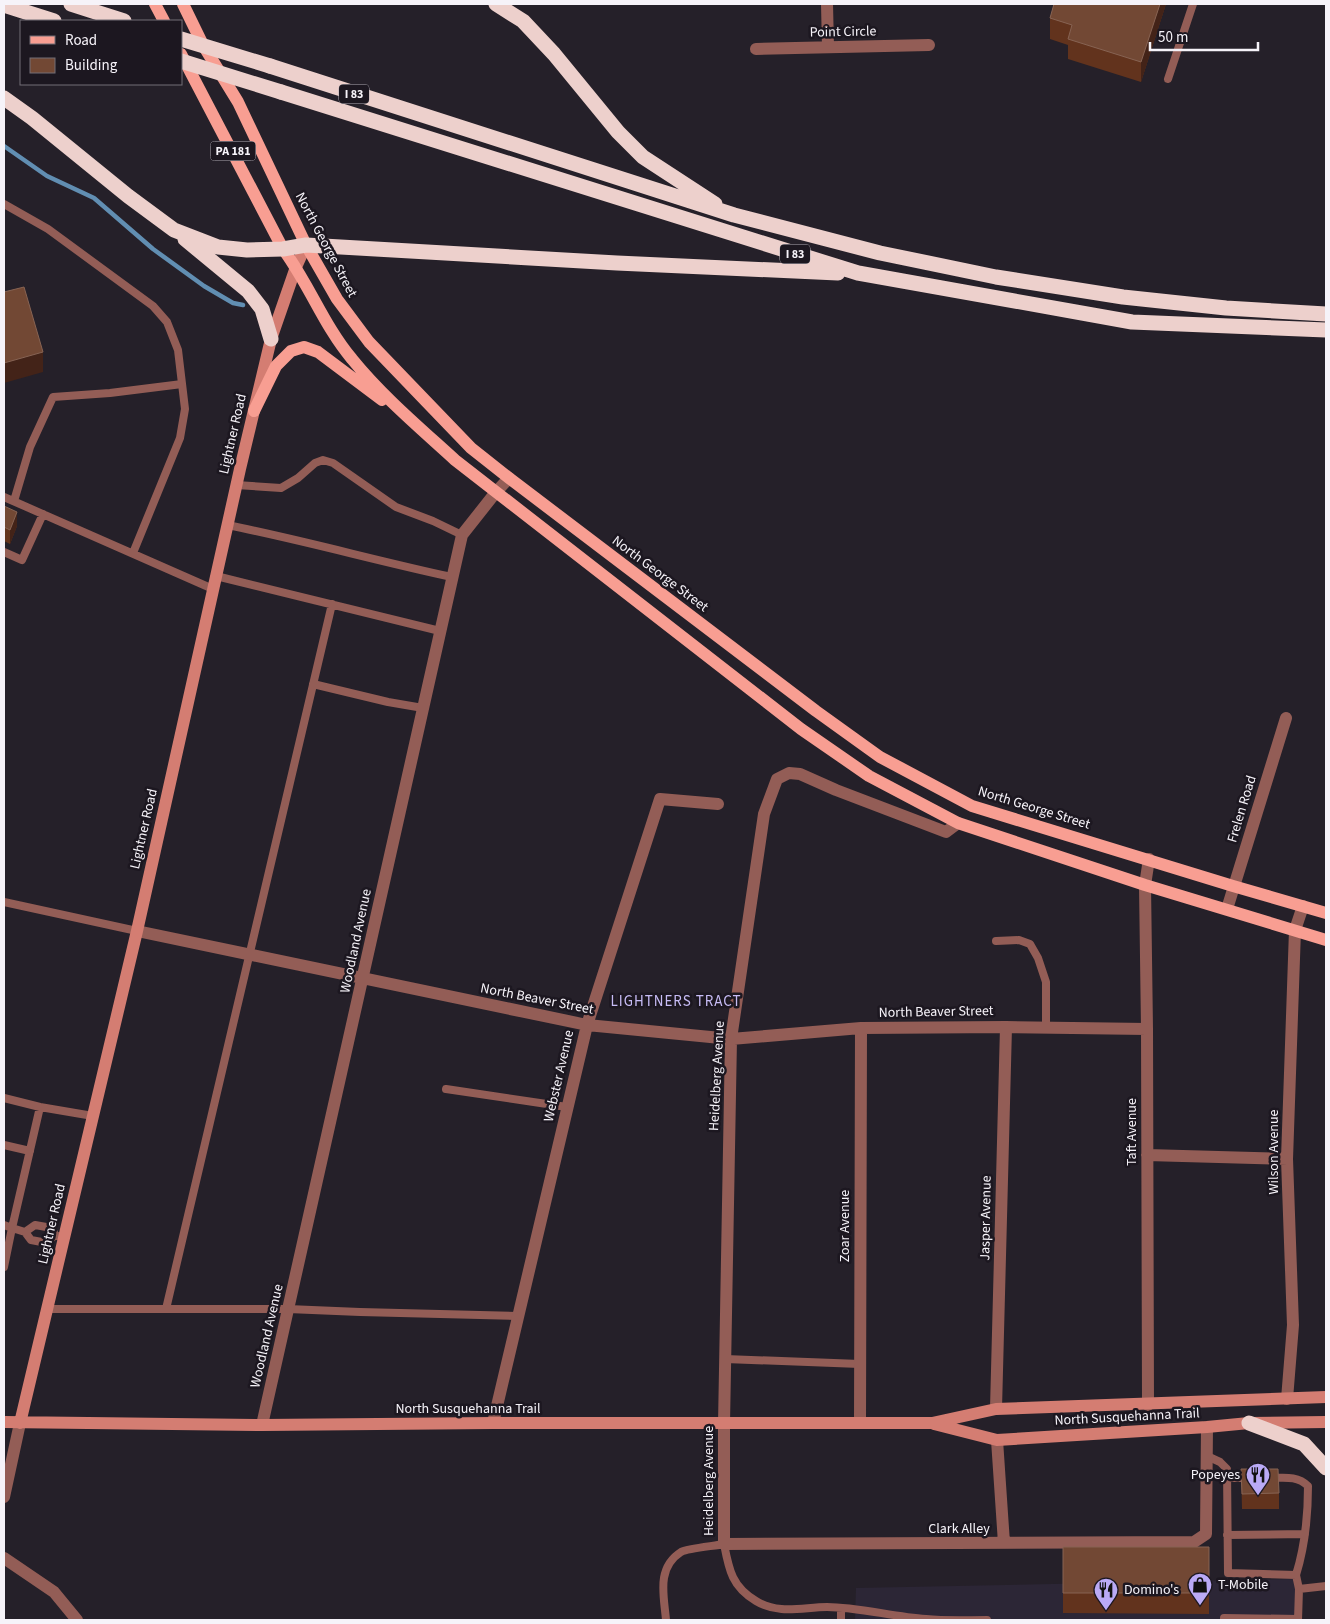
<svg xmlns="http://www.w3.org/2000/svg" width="1330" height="1624" viewBox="0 0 1330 1624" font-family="'Source Sans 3',sans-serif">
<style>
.commercial{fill:#2c2636}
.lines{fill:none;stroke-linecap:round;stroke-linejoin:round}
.stream{stroke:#618eb2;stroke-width:4.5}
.lane{stroke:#935d56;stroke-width:8}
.street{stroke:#935d56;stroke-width:12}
.secondary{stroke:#d47d72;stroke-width:12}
.primary{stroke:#f89e92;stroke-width:12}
.highway{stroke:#edd0cc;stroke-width:15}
.highway-bridge{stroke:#edd0cc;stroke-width:15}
.wall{fill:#62331d}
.shaded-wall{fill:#432318}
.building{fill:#724834;stroke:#876353}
.labels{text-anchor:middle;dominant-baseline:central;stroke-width:5;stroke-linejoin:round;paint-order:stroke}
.shield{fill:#1c1720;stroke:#b5b1b8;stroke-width:1}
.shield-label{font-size:12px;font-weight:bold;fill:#f6f3f9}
.street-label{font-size:14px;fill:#f6f3f9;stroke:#1c1720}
.poi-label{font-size:14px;fill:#f6f3f9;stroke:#1c1720;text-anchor:start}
.neighbourhood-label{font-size:15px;letter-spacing:1px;fill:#c7bcf5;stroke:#1c1720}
</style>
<rect width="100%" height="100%" fill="#252029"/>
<!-- commercial -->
<path class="commercial" d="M1296 1579V1620H855L856 1588Z"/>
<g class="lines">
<!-- stream -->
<path class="stream" d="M4 146 47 176 94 198 153 249 204 286 233 303 243 305"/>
<!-- lane -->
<path class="lane" d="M1168 79 1193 4
M4 204 48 229 153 306 167 322 178 350 185 409 180 438 133 553
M236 485 281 488 298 478 315 463 323 460 333 463 396 507 433 521 462 535
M4 497 213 589
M14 501 30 447 53 397 110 393 182 384
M227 525C303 540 377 561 452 577
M4 552 22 560 43 514
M216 576 440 631
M313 684 388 702 423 708
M4 902 137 931
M996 941 1019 940 1030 944 1038 958 1046 982V1027
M446 1089 567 1107
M4 1098 40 1107 93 1116
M4 1145 30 1151
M4 1225 12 1228 40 1107
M25 1232 35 1225 52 1228 55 1235 60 1237
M4 1267 12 1228 25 1232 31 1240 47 1243 55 1235
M47 1309H288L360 1312 518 1316
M166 1309 332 604
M725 1359 860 1364
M1207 1456 1220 1462 1227 1469 1228 1573 1296 1575 1299 1589
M1227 1478H1250
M1269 1478C1283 1478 1297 1475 1308 1486 1308 1517 1305 1546 1296 1575
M1227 1535 1305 1534
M666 1620C664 1596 656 1568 681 1552 688 1548 715 1546 724 1544 729 1570 732 1587 756 1601 779 1615 803 1607 827 1607 858 1607 894 1617 926 1619 946 1621 966 1620 987 1620
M841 1620V1609
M1224 1620V1618L1298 1619
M1298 1620 1299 1589 1326 1586"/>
<!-- street -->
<path class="street" d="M827 4 828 47
M756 49 929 45
M958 823 946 832 836 790 800 774 789 773 777 779 764 814 731 1039 724 1424V1544L1194 1542 1206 1534 1207 1427
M1227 909 1286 718
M137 931 587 1025 731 1039 861 1028 1006 1027 1147 1029
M1147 1155 1287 1159
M1287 1399 1293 1325 1287 1159 1295 930 1303 906
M1148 1405 1147 1029 1145 885 1149 859
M996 1409 1006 1027
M493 1423 587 1025 660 799 718 804
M860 1423 861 1028
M262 1425 462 535 496 492 509 478
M997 1440 1004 1543
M4 1497 20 1423
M4 1558 54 1592 77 1620"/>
<!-- secondary -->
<path class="secondary" d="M4 1422 262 1425 493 1423H932L996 1409 1326 1397
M20 1423 137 931 240 469 271 339 296 267 306 245
M934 1424 997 1440 1207 1427 1249 1423 1326 1422"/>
<!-- primary -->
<path class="primary" d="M155 4 164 21
M183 4 203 45 238 102 306 245 337 299 369 342 471 448 509 478 816 711 880 757 972 806 1233 886 1326 913
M181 54 283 249C309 284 324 326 352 359 382 396 420 428 455 460L801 729 869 776 958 823 1145 885 1326 940
M254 411 276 366 291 351 304 347 318 352 382 400"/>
<!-- highway -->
<path class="highway" d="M71 4 124 21
M496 4 523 21 554 54 618 132 643 157 715 204
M4 5 54 21
M270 66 734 215 880 253 996 277 1123 297 1226 308 1326 314
M281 92 858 273 1132 322 1326 330
M4 98 32 118 128 196 174 230 218 247 247 250 283 249 306 245 617 263 838 273
M185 239 248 291 262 309 271 339
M1249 1423 1304 1444 1326 1468"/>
<!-- highway-bridge -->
<path class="highway-bridge" d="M181 39 270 66
M181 61 281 92"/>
</g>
<!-- wall -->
<path class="wall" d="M1054 4H1166L1141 82 1068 59V45L1050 39V18Z
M4 506 17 526 10 544 4 541Z
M1241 1469 1279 1493V1509H1242Z
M1063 1547H1209V1614L1063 1613Z"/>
<!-- shaded-wall -->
<path class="shaded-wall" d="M1160 4H1166L1141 82V62Z
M43 352V372L4 383V363Z
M17 512V526L10 544V530Z"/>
<!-- building -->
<path class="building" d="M1054 4H1160L1141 62 1068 39 1072 25 1050 18Z
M24 287 43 352 4 363V292Z
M4 506 17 512 10 530 4 527Z
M1241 1469H1278L1279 1493 1242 1494Z
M1063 1547H1209V1593H1063Z"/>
<!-- icons -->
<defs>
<symbol id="restaurant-pin" viewBox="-11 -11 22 30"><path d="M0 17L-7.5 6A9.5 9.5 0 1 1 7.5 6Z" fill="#baaaf6" stroke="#1c1720"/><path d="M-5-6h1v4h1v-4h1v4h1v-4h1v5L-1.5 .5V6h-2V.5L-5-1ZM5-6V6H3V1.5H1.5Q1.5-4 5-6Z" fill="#111"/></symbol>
<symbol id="shop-pin" viewBox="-11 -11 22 30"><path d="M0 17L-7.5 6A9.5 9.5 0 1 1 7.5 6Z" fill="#baaaf6" stroke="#1c1720"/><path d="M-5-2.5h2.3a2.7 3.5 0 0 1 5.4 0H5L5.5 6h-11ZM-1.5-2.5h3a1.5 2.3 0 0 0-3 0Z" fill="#111"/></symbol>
</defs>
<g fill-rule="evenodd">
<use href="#restaurant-pin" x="1244" y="1461" width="28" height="38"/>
<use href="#shop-pin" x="1186" y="1571" width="28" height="38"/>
<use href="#restaurant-pin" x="1092" y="1576" width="28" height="38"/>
</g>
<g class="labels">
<!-- shield labels -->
<g class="shield">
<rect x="339" y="84.5" width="30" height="19" rx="4"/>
<rect x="210.5" y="141.5" width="45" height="19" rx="4"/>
<rect x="780" y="244.5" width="30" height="19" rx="4"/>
</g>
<g class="shield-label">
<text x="354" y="94">I 83</text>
<text x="233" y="151">PA 181</text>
<text x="795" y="254">I 83</text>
</g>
<!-- street labels -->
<g class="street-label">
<text transform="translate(843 32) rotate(-1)">Point Circle</text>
<text transform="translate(326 245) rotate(62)">North George Street</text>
<text transform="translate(233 434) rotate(-77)">Lightner Road</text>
<text transform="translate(660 574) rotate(37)">North George Street</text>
<text transform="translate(1034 808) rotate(17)">North George Street</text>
<text transform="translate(1242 809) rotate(-73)">Frelen Road</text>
<text transform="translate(144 829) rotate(-77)">Lightner Road</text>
<text transform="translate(356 941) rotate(-78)">Woodland Avenue</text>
<text transform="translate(537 999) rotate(11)">North Beaver Street</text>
<text transform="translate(936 1012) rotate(-1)">North Beaver Street</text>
<text transform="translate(559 1076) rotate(-77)">Webster Avenue</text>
<text transform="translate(717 1076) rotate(-87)">Heidelberg Avenue</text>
<text transform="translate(1132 1132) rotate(-90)">Taft Avenue</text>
<text transform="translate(1274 1152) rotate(-90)">Wilson Avenue</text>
<text transform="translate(986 1218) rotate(-89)">Jasper Avenue</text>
<text transform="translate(52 1224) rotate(-77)">Lightner Road</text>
<text transform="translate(845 1226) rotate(-90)">Zoar Avenue</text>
<text transform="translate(267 1336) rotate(-77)">Woodland Avenue</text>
<text x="468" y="1409">North Susquehanna Trail</text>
<text transform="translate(1127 1417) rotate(-3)">North Susquehanna Trail</text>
<text transform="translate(709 1481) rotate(-90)">Heidelberg Avenue</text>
<text x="959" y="1529">Clark Alley</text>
</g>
<!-- poi labels -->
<g class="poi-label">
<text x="1240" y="1475" text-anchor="end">Popeyes</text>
<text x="1218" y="1585">T-Mobile</text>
<text x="1124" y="1590">Domino's</text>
</g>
<!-- neighbourhood labels -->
<g class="neighbourhood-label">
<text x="676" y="1001">LIGHTNERS TRACT</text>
</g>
</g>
<!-- border -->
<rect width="1330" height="1624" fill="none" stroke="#f6f3f9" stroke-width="10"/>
<!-- legend -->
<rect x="20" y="20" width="162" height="65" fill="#1c1720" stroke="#736f77"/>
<rect x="30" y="36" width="25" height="8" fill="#f89e92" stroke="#736f77"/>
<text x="65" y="45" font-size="15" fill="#f6f3f9">Road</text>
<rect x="30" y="58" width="25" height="15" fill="#724834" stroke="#736f77"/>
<text x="65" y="70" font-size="15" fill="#f6f3f9">Building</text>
<!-- scale -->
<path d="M1150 42v8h108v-8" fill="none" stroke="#f6f3f9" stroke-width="2.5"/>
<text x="1158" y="42" font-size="15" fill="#f6f3f9" stroke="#1c1720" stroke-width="4" paint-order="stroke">50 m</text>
</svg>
